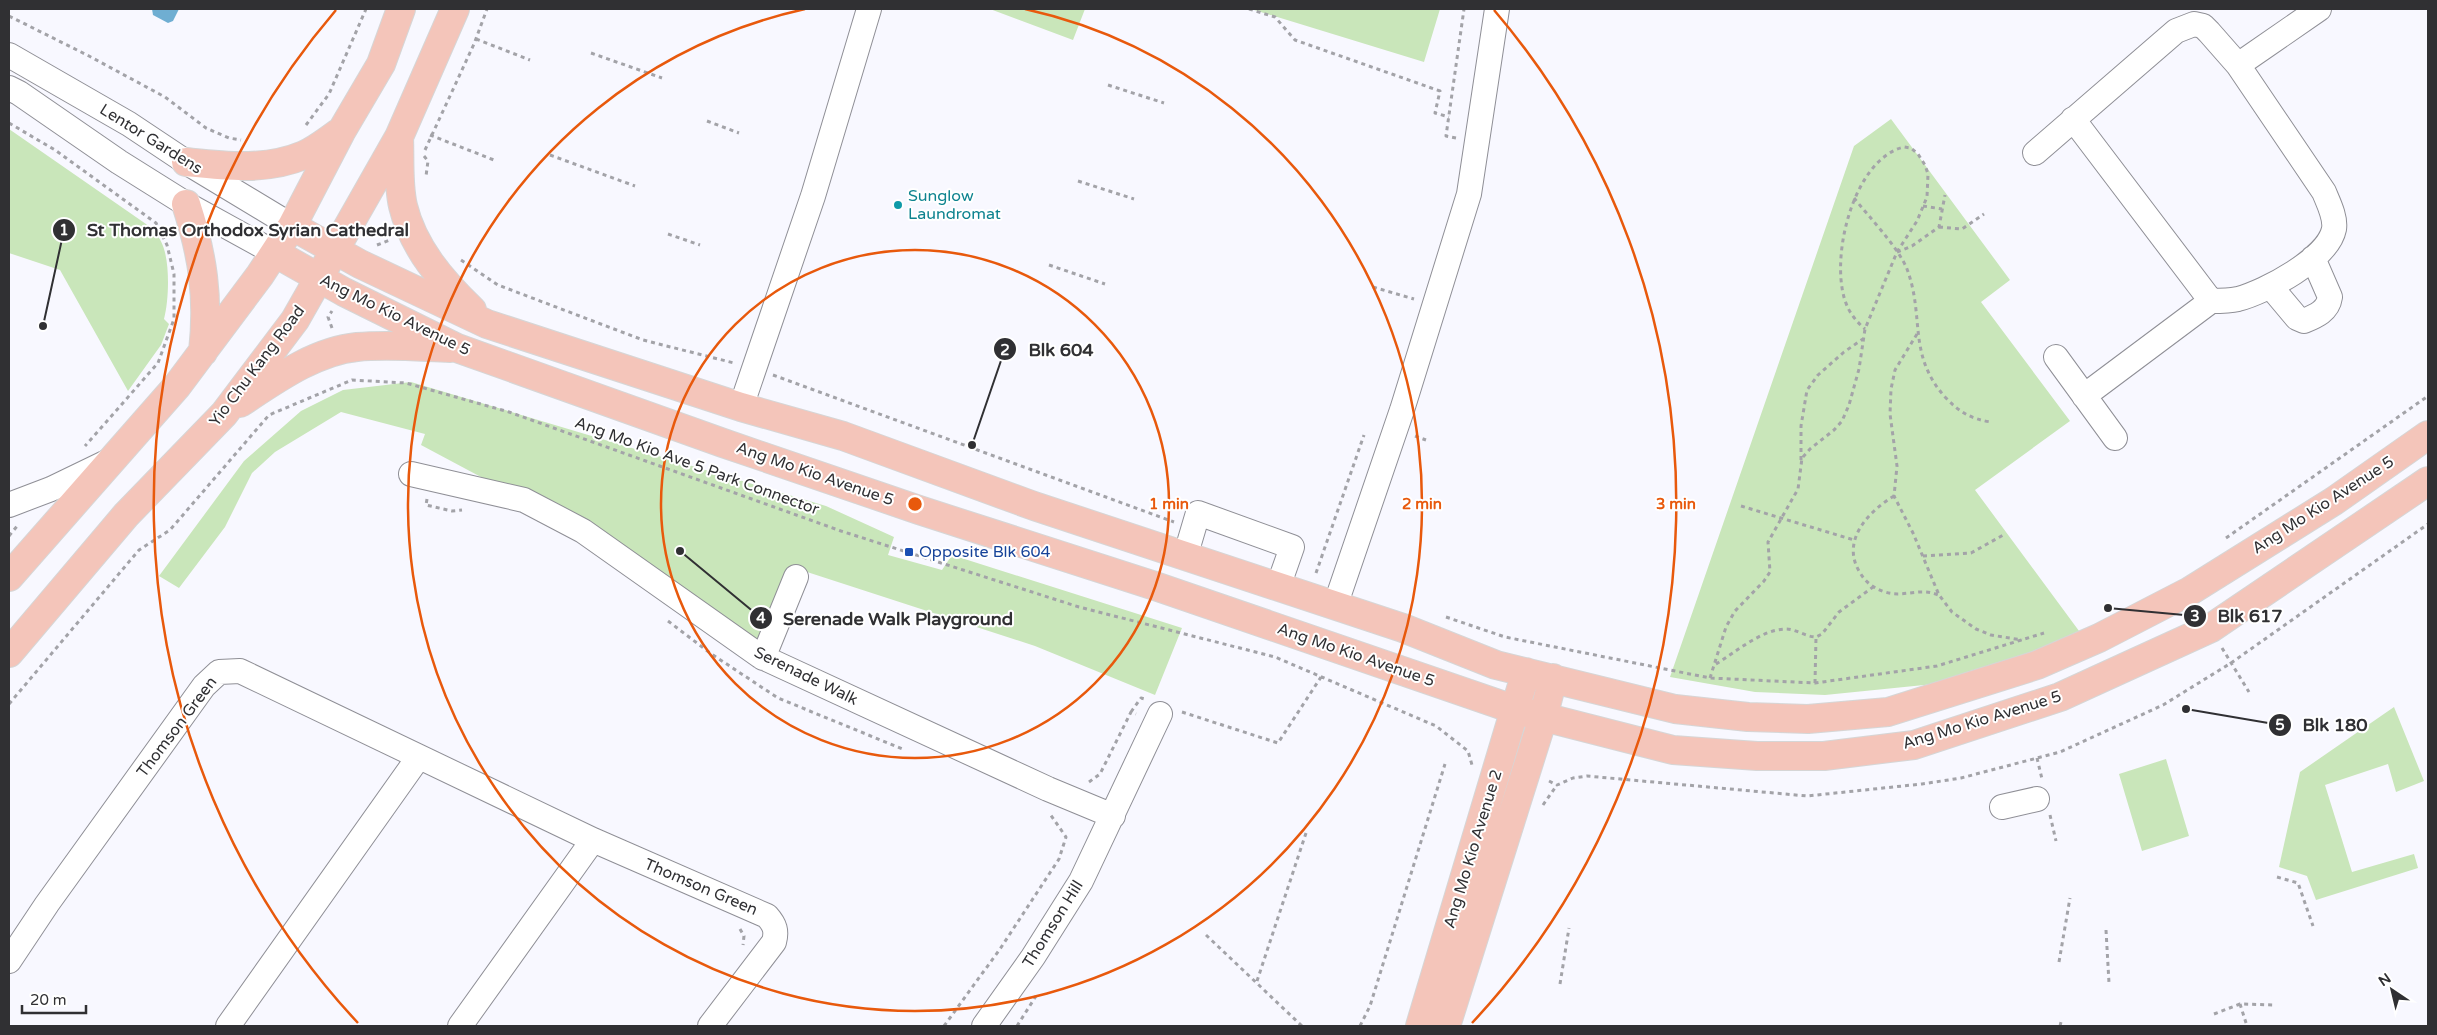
<svg xmlns="http://www.w3.org/2000/svg" width="2437" height="1035" viewBox="0 0 2437 1035" font-family="'Varela Round',sans-serif">
<style>
.green{fill:#c9e6ba}
.water{fill:#6faed2}
.lines{fill:none;stroke-linecap:round;stroke-linejoin:round}
.minor-casing{stroke:#8f8f96;stroke-width:26}
.major-casing{stroke:#d6d6d6;stroke-width:30}
.path{stroke:#a3a3a8;stroke-width:3;stroke-dasharray:4 4;stroke-linecap:butt}
.minor{stroke:#fff;stroke-width:24}
.major{stroke:#f4c5ba;stroke-width:28}
.ring{fill:none;stroke:#e8590c;stroke-width:2.5}
.culture-dot{fill:#0f9aa8;stroke:#fff;stroke-width:2}
.transit-dot{fill:#1a4fb4;stroke:#fff;stroke-width:2}
.labels{text-anchor:middle;dominant-baseline:central;stroke-width:4;stroke-linejoin:round;paint-order:stroke}
.street-label{font-size:16px;fill:#303033;stroke:#fff}
.culture-label{font-size:16px;fill:#0d838f;stroke:#fff;text-anchor:start}
.transit-label{font-size:16px;fill:#164399;stroke:#fff;text-anchor:start}
.centre{fill:#e8590c;stroke:#fff;stroke-width:2.5}
.ring-label{font-size:15px;text-anchor:middle;font-weight:bold;fill:#e8590c;stroke:#fff;stroke-width:4;stroke-linejoin:round;paint-order:stroke}
.leader{fill:none;stroke:#303033;stroke-width:2}
.callout-dot{fill:#303033;stroke:#fff;stroke-width:2}
.mark-label{font-size:15px;text-anchor:middle;font-weight:bold;fill:#fff}
.callout-label{font-size:18px;text-anchor:middle;font-weight:bold;fill:#303033;stroke:#fff;stroke-width:4;stroke-linejoin:round;paint-order:stroke}
</style>
<rect width="100%" height="100%" fill="#f8f8ff"/>
<!-- green -->
<path class="green" d="M990 9H1085L1073 40Z
M1251 9H1440L1424 62Z
M1891 119 2010 280 1981 302 2070 421 1975 490 2082 635 2026 659 1934 684 1825 695 1755 692 1670 677 1854 146Z
M9 129 146 224C153 230 160 237 163 246 170 264 169 300 164 319L169 324 161 345 128 391 60 270 9 253Z
M411 382 826 506 894 537 888 555 942 570 952 555 1182 628 1155 695 1035 646 804 571 760 656 524 500 421 445 425 434 341 412 275 452 252 473 225 527 179 588 159 576 244 461 301 411 343 390Z
M2394 707 2424 781 2396 792 2388 764 2325 785 2352 872 2414 854 2418 868 2316 900 2307 876 2279 867 2300 772Z
M2166 759 2189 836 2142 851 2119 774Z"/>
<!-- water -->
<path class="water" d="M152 9H179L173 21 168 23 153 15Z"/>
<g class="lines">
<defs>
<path id="minor" d="M9 55 129 124 186 162 292 226
M2238 65 2319 9
M9 88 19 93 119 162 186 204 275 253
M2073 119 2211 301
M2035 153 2176 31 2194 24 2203 26 2209 32 2238 65 2324 192C2328 202 2336 217 2334 229 2328 259 2265 292 2238 299 2229 301 2219 301 2211 301L2084 396
M2271 287 2297 318 2304 321C2316 316 2328 311 2330 297L2313 258
M2056 357 2115 438
M741 407 813 196 869 9
M411 474 524 500 583 531 760 656 1048 789 1113 816
M9 505 51 489 111 460
M1185 557 1198 513 1292 547 1278 587
M1335 606 1402 410 1469 194 1497 9
M763 658 796 577
M2002 807 2037 799
M9 961 47 904 204 686 219 672 240 671 593 840 767 916C775 925 777 931 774 942L710 1026
M228 1026 418 758
M460 1026 593 840
M984 1026 1033 957 1081 881 1160 714"/>
<path id="major" d="M399 137C400 159 398 185 403 206 413 248 442 281 472 310
M186 162C226 166 266 171 304 155 316 150 328 140 340 132
M186 204C203 256 209 298 203 352
M292 226 360 264 487 324 741 407 843 436 1034 506 1403 628 1496 665 1675 709 1748 717 1808 719 1888 712 2037 665 2099 638 2190 591 2334 501 2428 435
M275 253 344 292 457 348 723 443 919 510 1155 586 1516 710 1673 750 1757 756H1824L1914 745 2060 697 2211 628 2428 481
M240 403C275 380 315 351 357 347 388 344 420 347 450 348
M9 577 177 386 260 275 292 226 341 132 381 64 401 9
M9 653 126 515 224 414 295 320 399 137 455 9
M1420 1026 1526 672
M1446 1026 1543 718 1553 678"/>
</defs>
<!-- minor casing -->
<use href="#minor" class="minor-casing"/>
<!-- major casing -->
<use href="#major" class="major-casing"/>
<!-- path -->
<path class="path" d="M1249 9 1275 17 1295 40 1440 91 1435 113 1449 117
M9 16 89 56 165 97 206 128 229 138 241 140
M476 39 530 60
M591 53 662 78
M1108 85 1164 103
M707 121 739 133
M9 123 55 150 156 223 167 245 174 274V319L158 363 85 446
M306 125 329 94 366 9
M430 135 494 160
M1456 138 1446 136 1464 9
M425 150 474 44 487 9
M550 155 635 186
M424 156 428 161 426 176
M1078 181 1134 199
M1854 198C1869 217 1898 247 1907 269 1925 317 1907 354 1945 397 1959 412 1971 419 1991 422
M1923 206 1942 209
M1939 227 1962 229 1984 214
M668 234 700 245
M377 245 390 240
M1897 252 1912 246 1939 227 1945 195
M461 260 498 285 643 340 734 363
M1049 265 1105 284
M1373 287 1414 299
M332 328 328 317 332 311
M1917 334 1895 370 1891 389 1890 414 1897 466 1894 496 1913 533 1939 595 1952 612 1976 629 1991 635 2022 640
M773 375 1174 522
M1415 436 1426 440
M1801 460V426L1807 390 1818 375 1844 352 1863 339
M1894 496C1869 511 1841 540 1859 571 1865 582 1873 588 1885 592 1903 598 1920 587 1938 595
M427 499 426 505 452 511 462 510
M1741 506 1854 540
M9 536 18 525
M2226 538 2428 396
M1923 556 1971 553 2005 534
M1316 573 1364 435
M1446 617 1505 637 1710 678 1815 683 1937 666 2044 633
M668 621 710 653 778 698 905 750
M2222 648 2249 692
M1716 664C1736 652 1762 629 1786 629 1796 629 1806 637 1816 637L1822 634 1839 612 1873 587
M1710 678 1726 627 1735 611 1764 581 1770 572 1768 542 1798 489 1802 458 1810 449 1834 430 1842 421 1849 405 1859 369 1865 329 1897 252 1917 221 1927 197 1928 174 1925 165 1918 154 1911 148 1904 147C1852 159 1827 265 1848 308 1852 316 1858 323 1865 329
M1815 683 1816 637
M9 704 139 550 170 530 269 415 352 380 406 383 509 412 841 531 1079 607 1275 657 1436 726 1468 751 1472 765
M1131 712 1141 698 1145 699
M1182 712 1278 743 1321 677
M2037 758 2042 779
M1549 781 1557 785 1573 778 1587 776 1807 796 1922 784 1961 778 2060 752 2163 705 2231 663 2428 524
M1089 782 1100 774 1131 712 1136 714
M1543 805 1557 785
M2050 815 2056 841
M2277 877 2298 883 2313 926
M740 929 744 936 743 945
M2106 930 2109 983
M1206 935 1302 1026
M2059 962 2070 898
M1257 981 1306 833
M1560 984 1569 928
M2240 1004 2247 1026
M2214 1014 2240 1004 2275 1005
M944 1026 1000 949 1059 859 1066 837 1050 814
M1017 1026 1036 996
M1360 1026 1370 1006 1445 764
M2060 1026 2061 1022"/>
<!-- minor -->
<use href="#minor" class="minor"/>
<!-- major -->
<use href="#major" class="major"/>
</g>
<!-- distance rings -->
<g class="ring">
<circle cx="915" cy="504" r="254"/>
<path d="M1025 9A507 507 0 1 1 805 9"/>
<path d="M358 1023A761 761 0 0 1 336 10M1494 10A761 761 0 0 1 1472 1023"/>
</g>
<!-- markers -->
<circle class="culture-dot" cx="898" cy="205" r="5"/>
<rect class="transit-dot" x="904" y="547" width="10" height="10" rx="2.5"/>
<g class="labels">
<!-- street labels -->
<g class="street-label">
<text transform="translate(151 139) rotate(32)">Lentor Gardens</text>
<text transform="translate(395 315) rotate(26)">Ang Mo Kio Avenue 5</text>
<text transform="translate(257 366) rotate(-53)">Yio Chu Kang Road</text>
<text transform="translate(697 466) rotate(20)">Ang Mo Kio Ave 5 Park Connector</text>
<text transform="translate(815 474) rotate(19)">Ang Mo Kio Avenue 5</text>
<text transform="translate(2323 505) rotate(-33)">Ang Mo Kio Avenue 5</text>
<text transform="translate(1356 655) rotate(19)">Ang Mo Kio Avenue 5</text>
<text transform="translate(806 676) rotate(26)">Serenade Walk</text>
<text transform="translate(1982 720) rotate(-17)">Ang Mo Kio Avenue 5</text>
<text transform="translate(177 727) rotate(-53)">Thomson Green</text>
<text transform="translate(1473 849) rotate(-73)">Ang Mo Kio Avenue 2</text>
<text transform="translate(701 887) rotate(23)">Thomson Green</text>
<text transform="translate(1053 924) rotate(-58)">Thomson Hill</text>
</g>
<!-- culture labels -->
<g class="culture-label">
<text x="908" y="196">Sunglow<tspan x="908" dy="18">Laundromat</tspan></text>
</g>
<!-- transit labels -->
<g class="transit-label">
<text x="919" y="552">Opposite Blk 604</text>
</g>
</g>
<circle cx="915" cy="504" r="8" class="centre"/>
<g class="ring-label">
<text x="1169" y="509">1 min</text>
<text x="1422" y="509">2 min</text>
<text x="1676" y="509">3 min</text>
</g>
<!-- callouts -->
<path class="leader" d="M43 326L64 230M972 445L1005 349M2108 608L2195 616M680 551L761 618M2186 709L2280 725"/>
<g class="callout-dot">
<circle cx="43" cy="326" r="5"/>
<circle cx="972" cy="445" r="5"/>
<circle cx="2108" cy="608" r="5"/>
<circle cx="680" cy="551" r="5"/>
<circle cx="2186" cy="709" r="5"/>
<circle cx="64" cy="230" r="12"/>
<circle cx="1005" cy="349" r="12"/>
<circle cx="2195" cy="616" r="12"/>
<circle cx="761" cy="618" r="12"/>
<circle cx="2280" cy="725" r="12"/>
</g>
<g class="mark-label">
<text x="64" y="235">1</text>
<text x="1005" y="355">2</text>
<text x="2195" y="621">3</text>
<text x="761" y="623">4</text>
<text x="2280" y="730">5</text>
</g>
<g class="callout-label">
<text x="248" y="236">St Thomas Orthodox Syrian Cathedral</text>
<text x="1061" y="356">Blk 604</text>
<text x="2250" y="622">Blk 617</text>
<text x="898" y="625">Serenade Walk Playground</text>
<text x="2335" y="731">Blk 180</text>
</g>
<!-- border -->
<rect width="2437" height="1035" fill="none" stroke="#303033" stroke-width="20"/>
<!-- north arrow -->
<g transform="translate(2392 990) rotate(325)" stroke="#ffffff" stroke-width="4" paint-order="stroke">
<path d="M0-4L9 19L0 12L-9 19Z" fill="#303033"/>
<text y="-8" font-size="14" font-weight="bold" text-anchor="middle" fill="#303033">N</text>
</g>
<!-- scale -->
<path d="M22 1005v8h64v-8" fill="none" stroke="#303033" stroke-width="2.5"/>
<text x="30" y="1005" font-size="15" fill="#303033" stroke="#ffffff" stroke-width="4" paint-order="stroke">20 m</text>
</svg>
